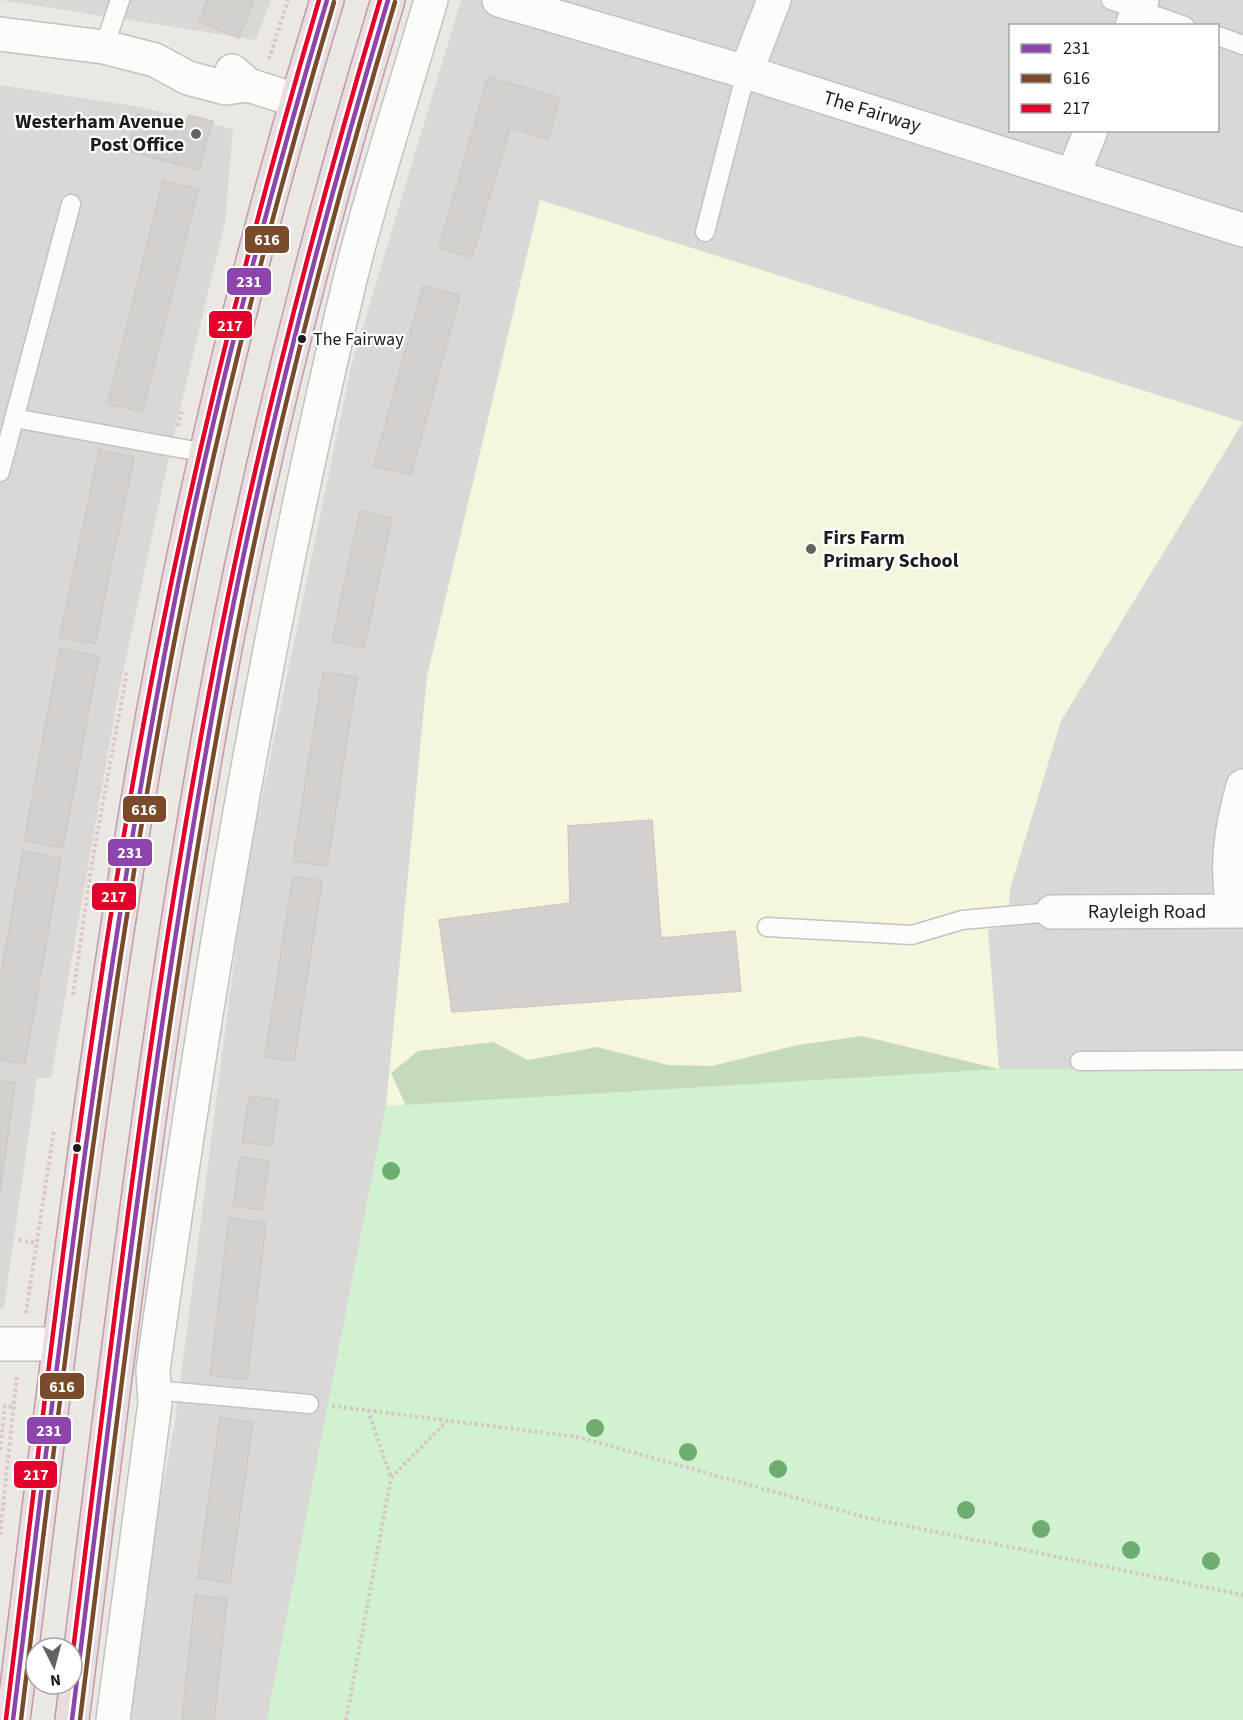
<svg xmlns="http://www.w3.org/2000/svg" width="1243" height="1720" viewBox="0 0 1243 1720" font-family="'Source Sans 3',sans-serif">
<style>
.residential{fill:#dad8d6;fill-rule:evenodd}
.education{fill:#f6f5de}
.forest{fill:#c5dab8}
.park{fill:#d1f2d0}
.building{fill:#d3d0cd;stroke:#cec9c5;stroke-width:1.5}
.lines{fill:none;stroke-linecap:round;stroke-linejoin:round}
.lane-casing{stroke:#c3c2c0;stroke-width:21}
.street-casing{stroke:#c3c2c0;stroke-width:36}
.highway-casing{stroke:#c09ba6;stroke-width:36}
.path{stroke:#d6c7c4;stroke-width:4;stroke-dasharray:3 3;stroke-linecap:butt}
.lane{stroke:#fcfcfb;stroke-width:18}
.street{stroke:#fcfcfb;stroke-width:33}
.highway{stroke:#e9dedf;stroke-width:33}
.bus-1-casing{stroke:#fff;stroke-width:9}
.bus-2-casing{stroke:#fff;stroke-width:9}
.bus-3-casing{stroke:#fff;stroke-width:9}
.bus-1{stroke:#8e44ad;stroke-width:4.5}
.bus-2{stroke:#7a4b2a;stroke-width:4.5}
.bus-3{stroke:#e4002b;stroke-width:4.5}
.tree{fill:#6fac70}
.poi-dot{fill:#646362;stroke:#fff;stroke-width:2}
.bus-dot{fill:#1c1c1c;stroke:#fff;stroke-width:2}
.labels{text-anchor:middle;dominant-baseline:central;stroke-width:4.5;stroke-linejoin:round;paint-order:stroke}
.bus-label{font-size:18px;fill:#1c1c1c;stroke:#fff;text-anchor:start}
.street-label{font-size:20px;fill:#1c1c1c;stroke:#fff}
.poi-label{font-size:20px;font-weight:bold;fill:#1c1c1c;stroke:#fff;text-anchor:end}
.line-badge{stroke:#fff;stroke-width:2}
.badge-label{font-size:16px;text-anchor:middle;font-weight:bold;fill:#fff}
</style>
<rect width="100%" height="100%" fill="#ebe8e4"/>
<!-- residential -->
<path class="residential" d="M0 0H271L256 40Z
M461 0H1243V1069L386 1106 267 1720H118L175 1422 244 884 351 367ZM1010 26H1218V130H1010Z
M0 85 140 107 233 129 225 222 171 447 118 696 51 1078H37L4 1307 0 1310Z"/>
<!-- education -->
<path class="education" d="M540 200 1243 422 1061 721 1010 889 1008 926 988 929 999 1069 386 1106 427 676Z"/>
<!-- forest -->
<path class="forest" d="M862 1036 999 1069H1243V1085L408 1110 391 1073 418 1051 493 1042 528 1060 597 1047 668 1065 712 1066 798 1045Z"/>
<!-- park -->
<path class="park" d="M999 1069H1243V1720H267L386 1106Z"/>
<!-- building -->
<path class="building" d="M207 0H254L239 38 199 22Z
M488 77 560 98 548 139 510 128 472 257 439 248Z
M137 114 186 127 189 115 213 121 199 170 127 151Z
M163 180 198 189 142 412 108 404Z
M423 286 460 295 411 475 374 466Z
M99 450 134 457 95 644 60 637Z
M360 511 392 518 364 648 332 641Z
M60 648 99 656 63 848 24 841Z
M323 672 357 677 327 866 293 861Z
M652 820 661 938 735 931 741 991 452 1012 439 920 570 903 568 826Z
M23 851 61 858 25 1064 0 1060V980Z
M293 876 322 881 294 1061 265 1057Z
M0 1081 15 1083 0 1193Z
M249 1096 278 1100 272 1146 242 1142Z
M240 1157 269 1161 262 1210 233 1206Z
M229 1218 266 1223 247 1380 210 1375Z
M220 1418 253 1422 230 1583 198 1578Z
M195 1595 227 1599 214 1720H182Z"/>
<g class="lines">
<defs>
<path id="lane" d="M1111 0 1185 26
M1218 36 1243 45
M104 47 120 0
M705 232 746 72
M14 418 206 453
M0 472 71 204
M767 927 912 935 962 920 1052 912
M1080 1061 1243 1060
M154 1390 309 1404"/>
<path id="street" d="M499 0 746 72 1243 230
M1132 26 1142 0
M0 34 104 47 155 60 188 78 226 88 248 85
M232 71 248 85 296 100
M746 72 774 0
M1073 175 1091 130
M1234 911C1225 867 1231 829 1243 786
M1052 912 1243 911
M0 1344H58
M113 1720 155 1403 153 1370C204 1006 263 641 349 284 372 188 404 94 431 0"/>
<path id="highway" d="M13 1720C48 1438 81 1155 126 874 172 579 239 286 327 0
M72 1720C114 1385 153 1050 212 718 256 475 316 236 388 0"/>
</defs>
<!-- lane casing -->
<use href="#lane" class="lane-casing"/>
<!-- street casing -->
<use href="#street" class="street-casing"/>
<!-- highway casing -->
<use href="#highway" class="highway-casing"/>
<!-- path -->
<path class="path" d="M269 59 288 0
M178 426 182 410
M73 995 91 868 127 671
M19 1240 37 1243
M26 1313 54 1130
M332 1406 578 1437 864 1517 1243 1595
M368 1410 391 1478 447 1421
M0 1450 5 1406 15 1407
M0 1535 17 1374
M346 1720 391 1478"/>
<!-- lane -->
<use href="#lane" class="lane"/>
<!-- street -->
<use href="#street" class="street"/>
<!-- highway -->
<use href="#highway" class="highway"/>
<defs>
<path id="bus-1" d="M13 1720C57 1365 98 1009 164 657 205 435 263 217 327 0
M72 1720C117 1356 159 991 228 631 270 418 326 208 388 0"/>
<path id="bus-2" d="M21 1720C64 1365 105 1010 171 659 213 437 270 218 334 2
M80 1720C125 1357 166 992 236 633 277 420 333 210 395 2"/>
<path id="bus-3" d="M72 1659C115 1314 154 967 222 626 264 414 319 206 380 0
M6 1719C50 1362 88 1002 158 648 201 429 256 214 319 0"/>
</defs>
<!-- bus-1 casing -->
<use href="#bus-1" class="bus-1-casing"/>
<!-- bus-2 casing -->
<use href="#bus-2" class="bus-2-casing"/>
<!-- bus-3 casing -->
<use href="#bus-3" class="bus-3-casing"/>
<!-- bus-1 -->
<use href="#bus-1" class="bus-1"/>
<!-- bus-2 -->
<use href="#bus-2" class="bus-2"/>
<!-- bus-3 -->
<use href="#bus-3" class="bus-3"/>
</g>
<!-- trees -->
<g class="tree">
<circle cx="391" cy="1171" r="9"/>
<circle cx="595" cy="1428" r="9"/>
<circle cx="688" cy="1452" r="9"/>
<circle cx="778" cy="1469" r="9"/>
<circle cx="966" cy="1510" r="9"/>
<circle cx="1041" cy="1529" r="9"/>
<circle cx="1131" cy="1550" r="9"/>
<circle cx="1211" cy="1561" r="9"/>
</g>
<!-- markers -->
<g class="poi-dot">
<circle cx="196" cy="134" r="6"/>
<circle cx="811" cy="549" r="6"/>
</g>
<g class="bus-dot">
<circle cx="302" cy="339" r="5"/>
<circle cx="77" cy="1148" r="5"/>
</g>
<g class="labels">
<!-- bus labels -->
<g class="bus-label">
<text x="313" y="339">The Fairway</text>
</g>
<!-- street labels -->
<g class="street-label">
<text transform="translate(872 112) rotate(17)">The Fairway</text>
<text x="1147" y="912">Rayleigh Road</text>
</g>
<!-- poi labels -->
<g class="poi-label">
<text x="184" y="122">Westerham Avenue<tspan x="184" dy="23">Post Office</tspan></text>
<text x="823" y="538" text-anchor="start">Firs Farm<tspan x="823" dy="23">Primary School</tspan></text>
</g>
</g>
<g class="line-badge">
<rect x="244" y="225" width="46" height="29" rx="6" fill="#7a4b2a"/>
<rect x="226" y="267" width="46" height="29" rx="6" fill="#8e44ad"/>
<rect x="208" y="310" width="45" height="29" rx="6" fill="#e4002b"/>
<rect x="122" y="795" width="45" height="28" rx="6" fill="#7a4b2a"/>
<rect x="107" y="838" width="46" height="29" rx="6" fill="#8e44ad"/>
<rect x="91" y="882" width="46" height="29" rx="6" fill="#e4002b"/>
<rect x="39" y="1372" width="46" height="28" rx="6" fill="#7a4b2a"/>
<rect x="26" y="1416" width="46" height="29" rx="6" fill="#8e44ad"/>
<rect x="13" y="1460" width="45" height="29" rx="6" fill="#e4002b"/>
</g>
<g class="badge-label">
<text x="267" y="245">616</text>
<text x="249" y="287">231</text>
<text x="230" y="331">217</text>
<text x="144" y="815">616</text>
<text x="130" y="858">231</text>
<text x="114" y="902">217</text>
<text x="62" y="1392">616</text>
<text x="49" y="1436">231</text>
<text x="36" y="1480">217</text>
</g>
<!-- legend -->
<rect x="1009" y="24" width="210" height="108" fill="#ffffff" stroke="#a4a4a4" stroke-width="1.5"/>
<rect x="1021" y="44" width="30" height="9" fill="#8e44ad" stroke="#a4a4a4" stroke-width="1.5"/>
<text x="1063" y="54" font-size="18" fill="#1c1c1c">231</text>
<rect x="1021" y="74" width="30" height="9" fill="#7a4b2a" stroke="#a4a4a4" stroke-width="1.5"/>
<text x="1063" y="84" font-size="18" fill="#1c1c1c">616</text>
<rect x="1021" y="104" width="30" height="9" fill="#e4002b" stroke="#a4a4a4" stroke-width="1.5"/>
<text x="1063" y="114" font-size="18" fill="#1c1c1c">217</text>
<!-- north arrow -->
<g transform="translate(54 1666) rotate(174)"><circle r="28" fill="#ffffff" stroke="#a4a4a4" stroke-width="1.5"/>
<path d="M0-4.5L10 22L0 15L-10 22Z" fill="#646362"/>
<text y="-9" font-size="16" font-weight="bold" text-anchor="middle" fill="#1c1c1c">N</text>
</g>
</svg>
